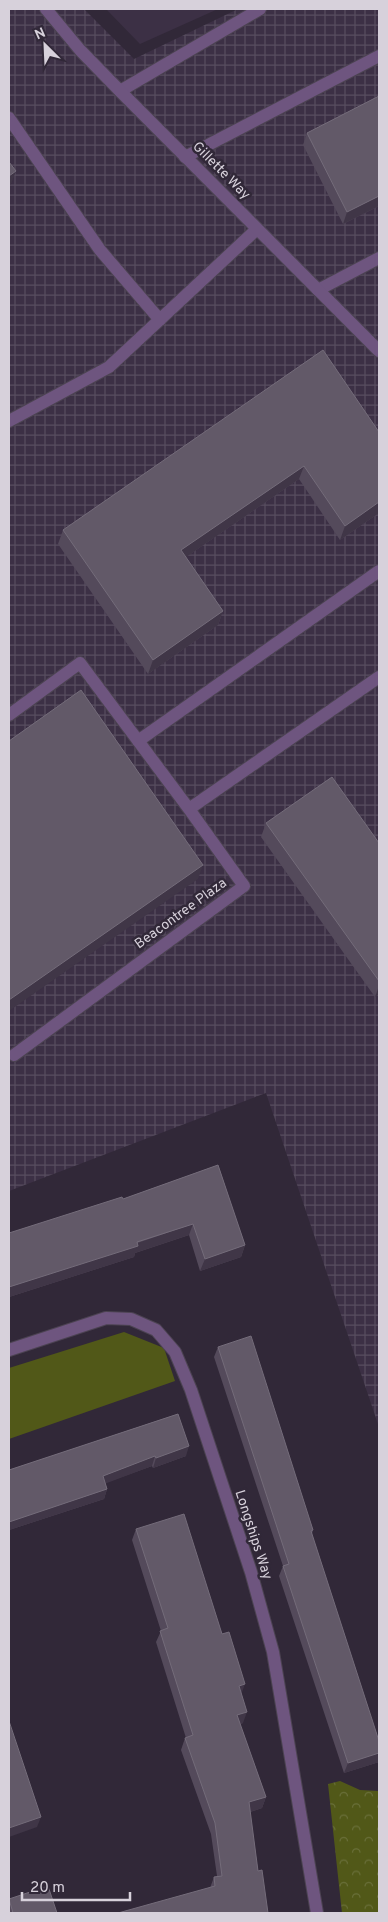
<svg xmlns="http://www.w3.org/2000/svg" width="388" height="1922" viewBox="0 0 388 1922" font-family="Overpass,sans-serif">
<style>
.built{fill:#3c3045}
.industrial{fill:url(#industrial-grid)}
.grass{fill:#515818}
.park{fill:url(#park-crowns)}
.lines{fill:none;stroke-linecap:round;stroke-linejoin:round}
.service-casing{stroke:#4c4352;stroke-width:14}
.minor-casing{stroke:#4c4352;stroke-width:14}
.service{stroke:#6e557f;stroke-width:12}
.minor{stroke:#6e557f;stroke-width:12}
.wall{fill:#544a5b}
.shaded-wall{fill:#403647}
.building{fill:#625968;stroke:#746c7a}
.labels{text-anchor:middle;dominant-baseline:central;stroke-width:5;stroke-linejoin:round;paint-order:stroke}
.street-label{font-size:14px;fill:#d7d1db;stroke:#312838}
</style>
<defs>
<pattern id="industrial-grid" width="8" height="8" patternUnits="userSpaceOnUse" patternTransform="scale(1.25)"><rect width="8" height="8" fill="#3c3045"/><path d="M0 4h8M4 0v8" fill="none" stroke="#574d5f"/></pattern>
<pattern id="park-crowns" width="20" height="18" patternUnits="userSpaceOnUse" patternTransform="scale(1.25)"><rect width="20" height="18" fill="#515818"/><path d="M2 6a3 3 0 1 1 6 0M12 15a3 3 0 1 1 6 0" fill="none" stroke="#696f39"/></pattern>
</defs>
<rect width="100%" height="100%" fill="#312838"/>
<!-- built -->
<path class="built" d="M106 9H218L140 44Z"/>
<!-- industrial -->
<path class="industrial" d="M9 9H84L134 59 238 9H379V1427L266 1093 9 1191Z"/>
<!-- grass -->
<path class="grass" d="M124 1332 164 1348 175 1381 9 1439V1368Z"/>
<!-- park -->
<path class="park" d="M340 1781 360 1790 379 1791V1913H342L328 1784Z"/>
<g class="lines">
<defs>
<path id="service" d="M120 91 260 9
M9 118 100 250 160 320
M185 157 379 56
M318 290 379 258
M9 421 109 367 257 229
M9 715 80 663 189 809 244 886 14 1055
M138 741 379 571
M189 809 379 677"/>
<path id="minor" d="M46 9 80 50 120 91 379 351
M9 1350 106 1318 131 1319 156 1330 175 1352 191 1390 251 1572 273 1652 317 1913"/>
</defs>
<!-- service casing -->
<use href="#service" class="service-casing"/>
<!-- minor casing -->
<use href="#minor" class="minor-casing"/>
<!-- service -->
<use href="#service" class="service"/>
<!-- minor -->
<use href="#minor" class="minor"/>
</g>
<!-- wall -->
<path class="wall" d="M379 96V206L343 224 303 145 307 133Z
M379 432V513L340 540 299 479 186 557 223 611 218 625 148 674 58 544 63 530Z
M266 823 379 843V994L375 997 261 837Z
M218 1165 245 1245 241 1257 200 1271 189 1235 135 1253 134 1257 9 1297V1233L123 1199Z
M218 1347 313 1530 312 1534 379 1762 344 1773 279 1576 283 1566 214 1357Z
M178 1414 186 1456 153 1468 152 1466 105 1483 107 1489 104 1499 9 1530V1470Z
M136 1529 241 1695 243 1723 240 1724 266 1797 262 1808 250 1812 258 1871 210 1888 214 1877 217 1876 211 1834 181 1750 185 1738H186L156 1642 161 1631 132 1540Z
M9 1899 57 1913H9Z"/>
<!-- shaded-wall -->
<path class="shaded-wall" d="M16 171 11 184 9 185V176Z
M379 196V206L343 224 347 212Z
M304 466 299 479 176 564 181 550Z
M379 502V513L340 540 345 526Z
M223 611 218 625 148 674 153 660Z
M203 865 198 879 9 1011V1000Z
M379 986V994L375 997Z
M193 1224 189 1235 135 1253 134 1257 9 1297V1287Z
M245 1245 241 1257 200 1271 205 1259Z
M189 1446 186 1456 153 1468 156 1458Z
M155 1456 152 1466 99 1486 103 1476Z
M107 1489 104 1499 9 1530V1522Z
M245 1684 241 1695 239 1686Z
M247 1712 243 1723 233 1727 237 1715Z
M379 1753V1762L344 1773 348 1763Z
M266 1797 262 1808 244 1814 249 1802Z
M41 1817 37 1827 9 1837V1828Z"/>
<!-- building -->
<path class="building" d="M379 96V196L347 212 307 133Z
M9 162 16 171 9 176Z
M323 350 379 432V502L345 526 304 466 181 550 223 611 153 660 63 530Z
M81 690 203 865 9 1000V741Z
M332 777 379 843V981L266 823Z
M218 1165 245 1245 205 1259 193 1224 137 1242 138 1246 9 1287V1233L122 1197 123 1199Z
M251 1336 313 1530 311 1531 379 1741V1753L348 1763 283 1566 289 1564 218 1347Z
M178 1414 189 1446 156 1458 155 1456 103 1476 107 1489 9 1522V1470Z
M184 1514 222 1634 229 1632 245 1684 239 1686 247 1712 237 1715 266 1797 249 1802 258 1871 262 1870 268 1913H118L215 1886 214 1877 222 1876 215 1823 185 1738 193 1735 160 1631 168 1628 136 1529Z
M9 1721 41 1817 9 1828Z
M48 1886 57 1913H13L9 1899Z"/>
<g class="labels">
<!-- street labels -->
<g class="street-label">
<text transform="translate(221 171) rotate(45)">Gillette Way</text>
<text transform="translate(181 914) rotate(-36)">Beacontree Plaza</text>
<text transform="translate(253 1535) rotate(72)">Longships Way</text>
</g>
</g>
<!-- border -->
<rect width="388" height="1922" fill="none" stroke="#d7d1db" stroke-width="20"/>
<!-- north arrow -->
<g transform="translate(45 45) rotate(336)" stroke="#312838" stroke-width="4" paint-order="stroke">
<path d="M0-4L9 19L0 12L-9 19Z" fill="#d7d1db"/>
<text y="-8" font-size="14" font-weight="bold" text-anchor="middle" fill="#d7d1db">N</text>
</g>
<!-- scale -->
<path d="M22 1892v8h108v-8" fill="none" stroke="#d7d1db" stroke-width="2.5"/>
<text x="30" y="1892" font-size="15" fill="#d7d1db" stroke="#312838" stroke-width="4" paint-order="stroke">20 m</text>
</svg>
